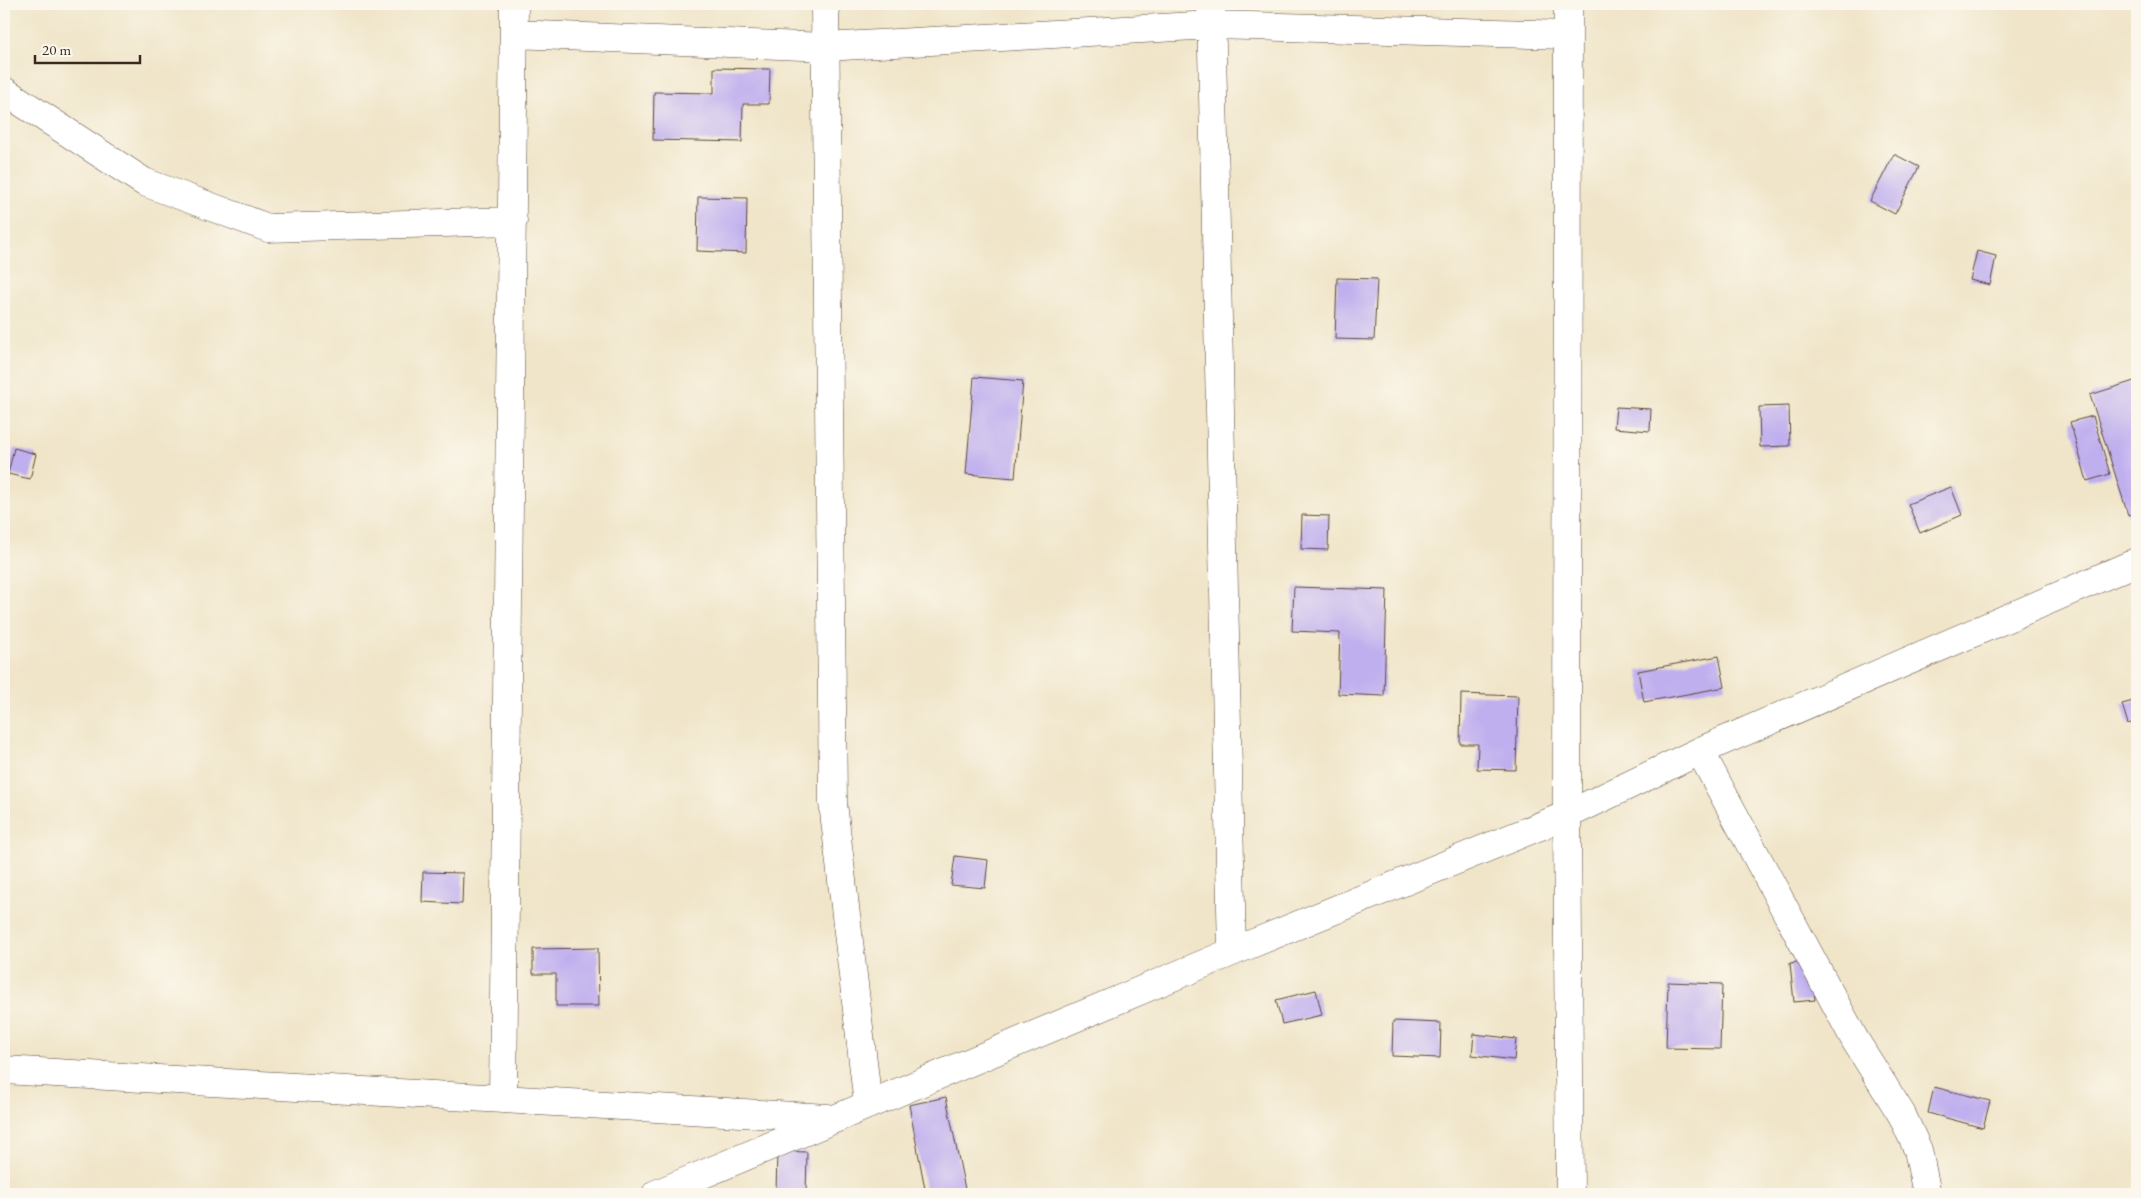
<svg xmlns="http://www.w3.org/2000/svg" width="2141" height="1198" viewBox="0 0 2141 1198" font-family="'EB Garamond',serif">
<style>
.building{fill:#c0afee}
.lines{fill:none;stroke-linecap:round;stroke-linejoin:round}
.minor-casing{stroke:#564638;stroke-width:29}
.minor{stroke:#fff;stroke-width:28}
</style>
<rect width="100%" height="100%" fill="#fbf7ec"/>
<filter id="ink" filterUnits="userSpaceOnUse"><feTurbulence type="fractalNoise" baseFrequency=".02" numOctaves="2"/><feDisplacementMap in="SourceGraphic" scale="10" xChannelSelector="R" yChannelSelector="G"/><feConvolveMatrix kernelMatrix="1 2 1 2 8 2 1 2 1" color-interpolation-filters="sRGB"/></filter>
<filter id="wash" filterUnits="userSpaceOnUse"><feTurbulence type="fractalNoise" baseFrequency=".0096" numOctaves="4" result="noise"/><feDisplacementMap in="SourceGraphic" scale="20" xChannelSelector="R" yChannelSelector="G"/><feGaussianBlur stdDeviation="1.12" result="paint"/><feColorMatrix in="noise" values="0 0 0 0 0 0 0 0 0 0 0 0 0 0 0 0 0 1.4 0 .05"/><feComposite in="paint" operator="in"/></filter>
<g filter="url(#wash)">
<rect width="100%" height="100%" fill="#f0e5c9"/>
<g id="blocks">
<!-- building -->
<path class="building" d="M714 68 770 69 769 104H743L742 142 653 140 654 92 714 93Z
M1894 154 1919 167 1895 214 1870 201Z
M698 197 747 198 746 253 697 251Z
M1977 251 1996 256 1990 285 1970 280Z
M1337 278 1377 279 1374 340 1335 339Z
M974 377 1023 381 1015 478 966 474Z
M2137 380V512L2128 515 2090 395Z
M1789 406 1790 446 1760 447 1759 407Z
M1616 407 1651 409 1650 431 1614 428Z
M2093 416 2110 474 2087 481 2070 422Z
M14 448 36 454 30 479 8 474Z
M1951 487 1962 515 1920 533 1908 504Z
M1302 515 1329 516 1328 550 1301 549Z
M1294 587 1387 590 1384 696 1338 694 1340 633 1292 631Z
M1719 656 1725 687 1644 702 1638 671Z
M1461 694 1518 696 1516 770 1477 769 1478 744H1460Z
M2137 700V721L2128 724 2122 704Z
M955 856 988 860 985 888 951 885Z
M423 872 463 873 462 904 422 902Z
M598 948 599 1006H556V974H533V949Z
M1811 960 1815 1000 1794 1002 1790 963Z
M1668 982 1722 984 1720 1049 1666 1048Z
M1316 990 1322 1015 1282 1024 1276 1000Z
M1393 1021 1441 1023 1440 1058 1392 1056Z
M1474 1034 1516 1039 1514 1060 1472 1055Z
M1934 1087 1990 1101 1983 1128 1928 1113Z
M946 1097 966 1194H926L909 1105Z
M777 1151 807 1152 806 1194H776Z"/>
</g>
</g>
<g filter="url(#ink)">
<use href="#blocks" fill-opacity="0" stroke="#564638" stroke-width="1"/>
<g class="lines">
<defs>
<path id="minor" d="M825 4 833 803 868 1105
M1211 4 1232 952
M1568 4 1567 815 1570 1194
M515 34 825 47 1212 25 1567 35
M4 91 144 182 268 228 513 221
M1700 751 1855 1040 1902 1115 1918 1150 1927 1194
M4 1070 828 1118
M503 1099 514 4
M656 1194 1232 952 1567 815 1700 751 2137 562"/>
</defs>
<!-- minor casing -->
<use href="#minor" class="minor-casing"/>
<!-- minor -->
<use href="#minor" class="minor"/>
</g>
</g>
<!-- margin -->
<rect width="2141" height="1198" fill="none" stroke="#fbf7ec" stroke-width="20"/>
<!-- scale -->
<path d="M35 55v8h105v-8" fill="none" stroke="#3b2a1e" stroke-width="2.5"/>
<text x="42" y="55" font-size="15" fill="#3b2a1e" stroke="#fbf7ec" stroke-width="4" paint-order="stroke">20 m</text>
</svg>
